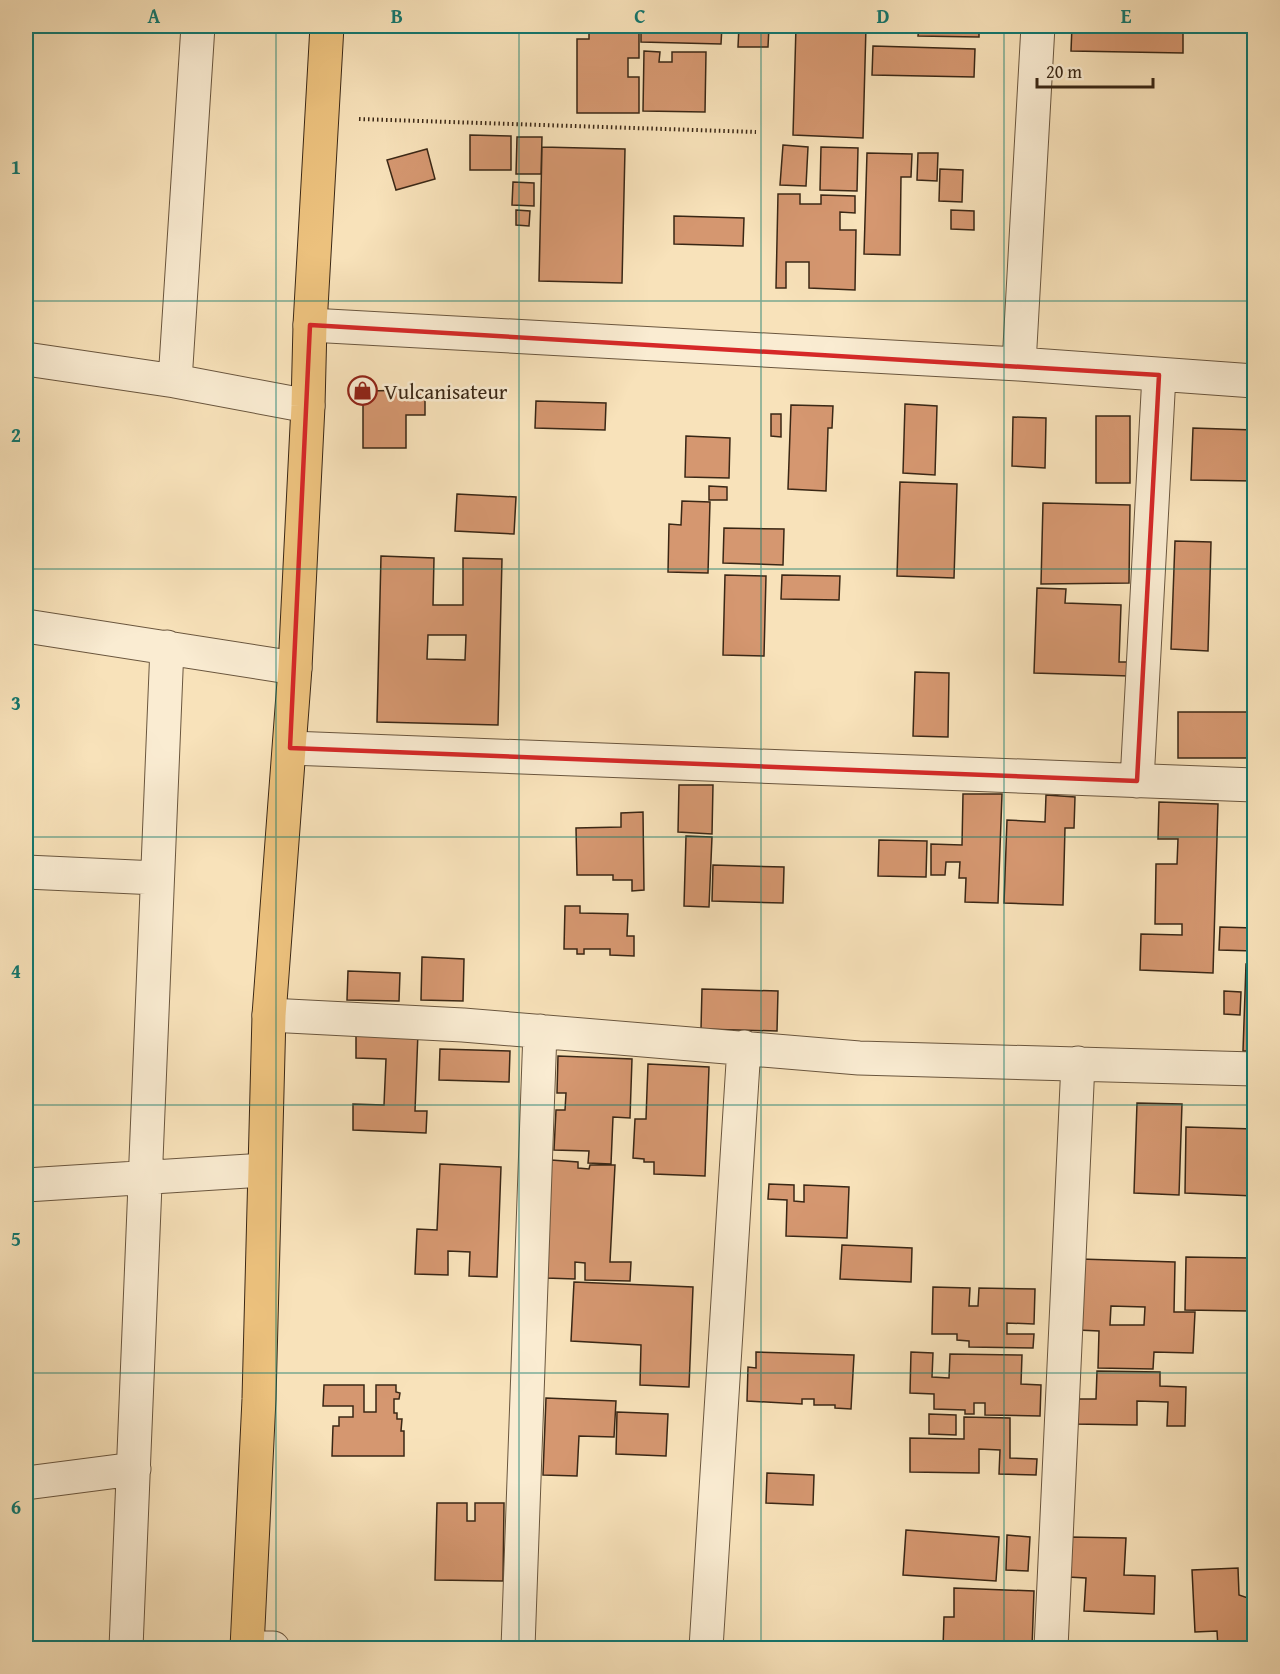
<svg xmlns="http://www.w3.org/2000/svg" width="1280" height="1674" viewBox="0 0 1280 1674" font-family="'Gentium Book Plus',serif">
<style>
.building{fill:#d59770;stroke:#3a2715;stroke-width:1.5;fill-rule:evenodd}
.lines{fill:none;stroke-linecap:round;stroke-linejoin:round}
.street-casing{stroke:#6a563e;stroke-width:35}
.primary-casing{stroke:#3a2715;stroke-width:35}
.path{stroke:#3a2715;stroke-width:4;stroke-dasharray:1.5 3;stroke-linecap:butt}
.street{stroke:#faecd2;stroke-width:33}
.primary{stroke:#ecc17d;stroke-width:33}
.marked{fill:none;stroke:#d62828;stroke-width:4.5;stroke-linejoin:round}
.grid{fill:none;stroke:#0f766e;stroke-width:1.5;stroke-opacity:0.55}
.labels{text-anchor:middle;dominant-baseline:central;stroke-width:5;stroke-linejoin:round;paint-order:stroke}
.poi-label{font-size:21px;fill:#3a2715;stroke:#faecd2;text-anchor:start}
.neatline{fill:none;stroke:#0f766e;stroke-width:2}
.grid-label{font-size:20px;text-anchor:middle;font-weight:bold;fill:#0f766e}
</style>
<rect width="100%" height="100%" fill="#f8e2ba"/>
<filter id="stains"><feTurbulence type="fractalNoise" baseFrequency=".00333" numOctaves="4"/><feColorMatrix values="0 0 0 0 .2 0 0 0 0 .09 0 0 0 0 .02 0 0 0 .5 -.17"/></filter>
<radialGradient id="worn" r=".72"><stop offset=".6" stop-color="#630" stop-opacity="0"/><stop offset="1" stop-color="#630" stop-opacity=".3"/></radialGradient>
<!-- building -->
<path class="building" d="M589 26H639V58H628V77H639V113H577V39H589Z
M641 26H722L721 44 641 42Z
M739 26H769L768 47H738Z
M796 26H866L863 138 793 135Z
M919 26H979V37L918 36Z
M1072 26H1183V53L1071 51Z
M873 46 975 49 974 77 872 75Z
M644 51 660 52 659 62H672V52H706L705 112 643 111Z
M470 135 511 136V170H470Z
M517 137H542L541 174H516Z
M783 145 808 147 806 186 780 185Z
M542 147 625 149 622 283 539 281Z
M821 147 858 148 857 191 820 190Z
M427 149 435 179 396 190 387 160Z
M867 153 912 154 911 177H901L900 255 864 254Z
M918 153H938L937 181 917 180Z
M940 169 963 170 962 202 939 201Z
M513 182 534 183V206L512 205Z
M778 194H800V204H821V195L855 196V213L840 212V230H856L855 290 809 288V262H786V288H776Z
M516 210 530 211 529 226 516 225Z
M951 210 974 211V230L951 229Z
M674 216 744 218 743 246 674 244Z
M425 390V415H406V448H363V391Z
M536 401 606 403 605 430 535 428Z
M905 404 937 406 935 475 903 473Z
M791 405 833 406 832 428H828L826 491 788 489Z
M771 414H781V437L771 436Z
M1096 416H1130V483H1096Z
M1013 417 1046 418 1045 468 1012 466Z
M1193 428 1254 430V481L1191 480Z
M686 436 730 438 729 478 685 477Z
M900 482 957 484 954 578 897 576Z
M709 486 727 487V500H709Z
M457 494 516 497 514 534 455 531Z
M682 501 710 502 708 573 668 572 669 524 681 525Z
M1043 503 1130 505 1129 583 1041 584Z
M724 528 784 529 783 565 723 563Z
M1175 541 1211 542 1208 651 1171 649Z
M381 556 434 558 433 605H463V558L502 559 498 725 377 722ZM428 635H466L465 660 427 659Z
M725 575 766 576 764 656 723 655Z
M782 575 840 576 839 600 781 599Z
M1037 588 1066 589 1065 603 1121 605 1119 662H1129V676L1034 673Z
M915 672 949 673 948 737 913 736Z
M1178 712H1254V758H1178Z
M679 785H713L712 834 678 832Z
M963 794H1002L998 903 965 902 966 878H959L960 862H946L945 875H931V844L962 845Z
M1046 795 1075 797 1074 828H1065L1063 905 1004 903 1007 820 1045 822Z
M1159 802 1218 804 1213 973 1140 970 1141 934 1182 935V924H1155L1156 864H1177L1178 839H1158Z
M643 812 644 890 632 891V880H613V875H577L576 828 621 827V813Z
M686 836 712 837 709 907 684 906Z
M879 840 927 841 926 877 878 876Z
M713 865 784 867 783 903 712 901Z
M565 906H580V913L628 914 627 936H634V956L610 955V949H584V954H577V949H564Z
M1220 927 1254 928V951L1219 950Z
M422 957 464 959 463 1001 421 1000Z
M1246 964H1254V1051H1243Z
M348 971 400 973 399 1001 347 1000Z
M702 989 778 991 777 1031 701 1029Z
M1224 991 1241 992 1240 1015 1224 1014Z
M356 1030 418 1032 415 1111H427L426 1133 353 1130V1104L384 1105 386 1059 356 1058Z
M440 1049 510 1051 509 1082 439 1080Z
M558 1056 632 1059 630 1118 613 1117 611 1164 588 1163 589 1151 554 1150 556 1110H565L566 1093H557Z
M648 1064 709 1067 705 1176 654 1174V1162H644V1159L633 1158 635 1119H646Z
M1137 1103 1182 1104 1179 1195 1134 1193Z
M1186 1127 1254 1129V1196L1185 1193Z
M551 1160 578 1162V1168L589 1169 590 1165H615L610 1262H631L630 1281 585 1280V1263L575 1262V1279L546 1278Z
M440 1164 501 1167 497 1277 469 1276 470 1252 448 1251V1275L415 1274 417 1229 437 1230Z
M769 1184 794 1185V1201L804 1202V1185L849 1187 847 1238 786 1236 787 1200 768 1199Z
M842 1245 912 1248 911 1282 840 1279Z
M1186 1257 1250 1258 1249 1311 1185 1310Z
M1080 1259 1175 1262 1174 1312H1195L1193 1353 1154 1352 1153 1369 1098 1368 1099 1331 1078 1330ZM1111 1306 1145 1307 1144 1325H1110Z
M574 1282 693 1287 689 1387 640 1385 641 1345 571 1341Z
M933 1287 970 1288 969 1306H978L979 1288 1035 1289 1034 1324 1007 1323V1334H1034L1033 1348 969 1347V1341L957 1340V1334H932Z
M756 1352 854 1355 851 1409 835 1408V1405H814V1399H802V1404L747 1401 748 1367 756 1368Z
M911 1352 933 1353 932 1377 949 1378 950 1354 1022 1355 1021 1384 1041 1385 1040 1416 985 1415V1403H974V1414H965V1410L934 1409V1394L910 1393Z
M1097 1371 1160 1372V1386L1186 1387 1185 1426H1167L1168 1402 1137 1401V1425L1073 1424 1074 1399H1096Z
M324 1385H364V1412H376V1385H396V1392L400 1393 399 1399H394V1413H397V1419H402L401 1431H404V1456H332L333 1426H339V1417H353V1406H323Z
M546 1398 616 1401 614 1437 579 1436 577 1476 543 1475Z
M617 1412 668 1414 666 1456 616 1454Z
M929 1414 956 1415V1435L929 1434Z
M964 1417 1010 1418V1458L1037 1459 1036 1475 999 1474 1000 1450 979 1449V1473L910 1472V1438L964 1439Z
M767 1473 814 1475 813 1505 766 1503Z
M437 1503H467V1521H475V1503H504L503 1581 435 1580Z
M906 1530 999 1537 996 1581 903 1575Z
M1007 1535 1030 1537 1028 1571 1006 1570Z
M1069 1537 1126 1538 1124 1575 1155 1576 1154 1614 1084 1611 1086 1578 1068 1577Z
M1238 1568 1239 1595 1248 1598 1251 1648H1218L1217 1631 1195 1632 1192 1570Z
M954 1588 1034 1591 1032 1648H943L944 1617H954Z"/>
<g class="lines">
<defs>
<path id="street" d="M310 325 1019 364 1254 381
M26 359 175 381 308 406
M1019 364 1038 26
M175 381 198 26
M26 626 295 668
M290 748 1254 785
M1137 781 1159 375
M26 872 157 878
M269 1015 463 1025 859 1058 1254 1069
M26 1185 264 1170
M26 1483 134 1469
M126 1648 167 647
M247 1648H273
M518 1648 540 1031
M706 1648 744 1047
M1051 1648 1078 1063"/>
<path id="primary" d="M247 1648 259 1399 269 1015 295 668 308 406 310 325 327 26"/>
</defs>
<!-- street casing -->
<use href="#street" class="street-casing"/>
<!-- primary casing -->
<use href="#primary" class="primary-casing"/>
<!-- path -->
<path class="path" d="M359 119 756 132"/>
<!-- street -->
<use href="#street" class="street"/>
<!-- primary -->
<use href="#primary" class="primary"/>
</g>
<!-- marked area -->
<path class="marked" d="M310 325 1159 375 1137 781 290 748Z"/>
<!-- grid -->
<path class="grid" d="M276 26V1648M519 26V1648M761 26V1648M1004 26V1648M26 301H1254M26 569H1254M26 837H1254M26 1105H1254M26 1373H1254"/>
<!-- icons -->
<defs>
<symbol id="shop-ring" viewBox="-11 -11 22 22"><circle r="9.5" fill="#faecd2" stroke="#8f2418" stroke-width="1.5"/><path d="M-5-2.5h2.3a2.7 3.5 0 0 1 5.4 0H5L5.5 6h-11ZM-1.5-2.5h3a1.5 2.3 0 0 0-3 0Z" fill="#8f2418"/></symbol>
</defs>
<g fill-rule="evenodd">
<use href="#shop-ring" x="346" y="374" width="33" height="33"/>
</g>
<g class="labels">
<!-- poi labels -->
<g class="poi-label">
<text x="384" y="391">Vulcanisateur</text>
</g>
</g>
<!-- margin -->
<rect width="1280" height="1674" fill="none" stroke="#f8e2ba" stroke-width="66"/>
<!-- scale -->
<path d="M1037 78v9h116v-9" fill="none" stroke="#3a2715" stroke-width="3"/>
<text x="1046" y="78" font-size="18" fill="#3a2715" stroke="#faecd2" stroke-width="4.5" paint-order="stroke">20 m</text>
<rect x="33" y="33" width="1214" height="1608" class="neatline"/>
<g class="grid-label">
<text x="154" y="23">A</text>
<text x="397" y="23">B</text>
<text x="640" y="23">C</text>
<text x="883" y="23">D</text>
<text x="1126" y="23">E</text>
<text x="16" y="174">1</text>
<text x="16" y="442">2</text>
<text x="16" y="710">3</text>
<text x="16" y="978">4</text>
<text x="16" y="1246">5</text>
<text x="16" y="1514">6</text>
</g>
<rect width="100%" height="100%" filter="url(#stains)"/>
<rect width="100%" height="100%" fill="url(#worn)"/>
</svg>
